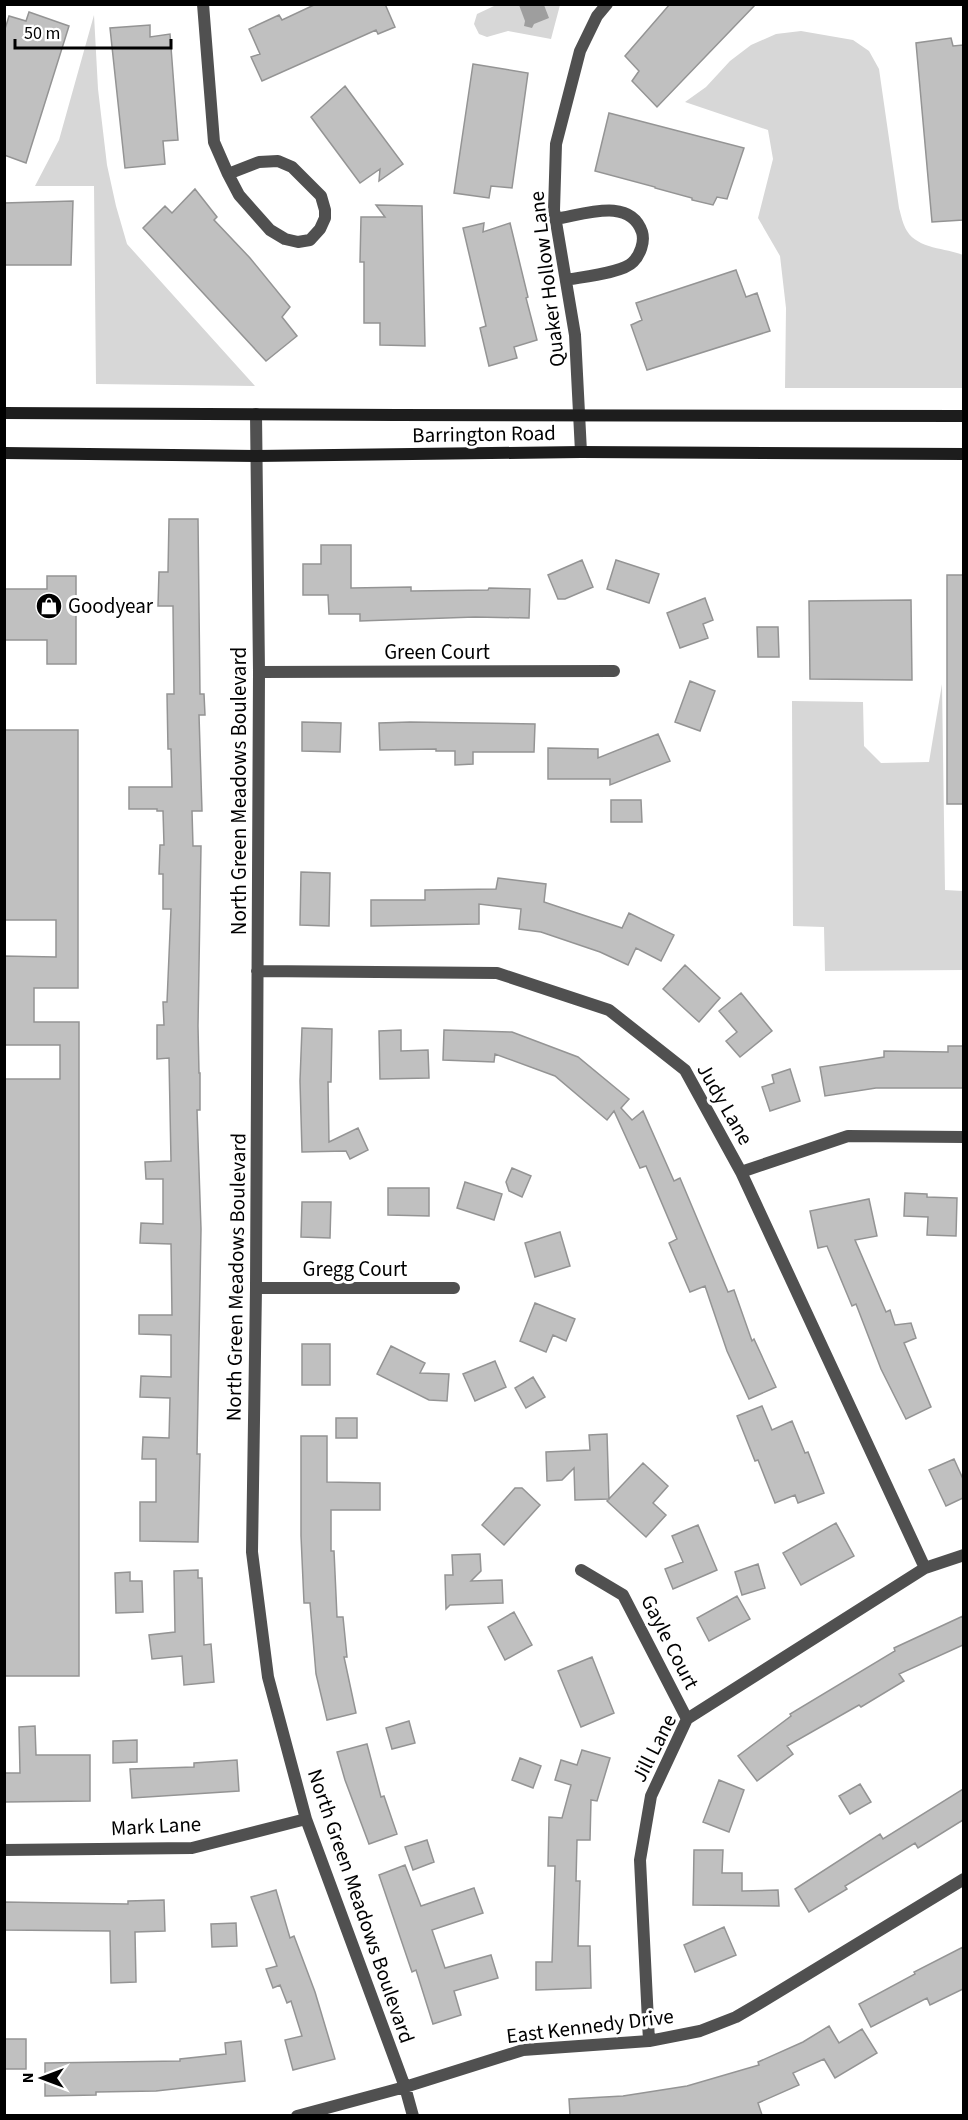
<svg xmlns="http://www.w3.org/2000/svg" width="968" height="2120" viewBox="0 0 968 2120" font-family="'Source Sans 3',sans-serif">
<style>
.green{fill:#d7d7d7}
.water{fill:#9e9e9e}
.building{fill:#c0c0c0;stroke:#949494;stroke-width:1.5}
.lines{fill:none;stroke-linecap:round;stroke-linejoin:round}
.minor{stroke:#505050;stroke-width:12}
.secondary{stroke:#1d1d1d;stroke-width:12}
.labels{text-anchor:middle;dominant-baseline:central;stroke-width:6;stroke-linejoin:round;paint-order:stroke}
.street-label{font-size:21px;fill:#000;stroke:#fff}
.poi-label{font-size:21px;fill:#000;stroke:#fff;text-anchor:start}
</style>
<rect width="100%" height="100%" fill="#fff"/>
<!-- green -->
<path class="green" d="M494 5H560L551 39 508 31 487 37 479 34 474 24 477 14 494 6Z
M94 15 98 89 107 165 116 206 127 244 255 386 96 384 94 186H35L59 140Z
M801 31 853 40 869 51 879 69 899 208C901 215 903 225 907 231 918 249 946 248 963 255V388H785L786 308 780 256 758 218 773 159 768 130 685 102 706 87 730 61 751 45 776 34Z
M942 684 945 890 963 891V970L825 971 824 927 793 926 792 701 863 702 864 746 881 763 929 762Z"/>
<!-- water -->
<path class="water" d="M519 5H544L549 18 534 24 532 28 524 26 525 21Z"/>
<!-- building -->
<path class="building" d="M316 4H385L395 27 378 34 376 30 262 81 251 57 260 54 249 29 279 15 282 20Z
M670 4H756L657 107 632 81 639 71 625 56Z
M29 12 69 26 26 163 4 155V32L9 16 26 21Z
M150 25V37L170 34 178 140 163 141 165 164 125 168 110 28Z
M951 38 953 46 963 45V220L932 222 916 43Z
M473 64 528 73 512 188 491 186 489 198 454 193Z
M345 86 403 164 379 181 380 169 360 183 311 117Z
M609 113 744 148 727 199 717 197 713 205 692 200V198L655 188V187L595 171Z
M195 189 217 217 214 220 250 258 290 307 282 317 297 336 266 361 143 228 165 206 172 213Z
M73 201 71 265H4V203Z
M376 205 422 206 425 346 380 345V323H364V262H360L361 217H385Z
M484 223 483 232 510 223 528 297 526 298 537 340 514 347 517 358 489 366 480 328 486 326 463 228Z
M736 270 746 297 757 293 770 331 647 370 631 325 642 320 636 303Z
M169 519H198L200 694H204L205 715H199L202 811H192L193 846H201L198 1026 199 1073H200V1110H197L201 1229 197 1454H200L198 1542 140 1541V1502H156V1459H142L143 1437 169 1438 170 1398 140 1397 141 1376 171 1377V1335L139 1334V1315H172L171 1244 140 1243 141 1223 163 1224V1179H146L145 1162 171 1161 169 1058 157 1059V1025H164L163 1002H167L171 909H163V874H159L160 845H164L163 811H157V809H129V787H172L171 749H168L167 694H174L173 606H158L159 572H168Z
M321 545H351V588L411 587V591L488 590 489 588 530 589 529 618 475 617 360 621V614H329L328 595H303V564H321Z
M582 560 593 587 565 599H558L548 575Z
M616 560 659 574 649 603 607 589Z
M947 575H963V804H947Z
M47 576H76V664H47V640H4V589H47Z
M705 598 713 620 703 624 708 638 680 648 667 613Z
M911 600 912 680 810 679 809 601Z
M757 627H778L779 657H758Z
M690 681 715 691 700 731 675 722Z
M302 722 341 723 340 752 302 751Z
M410 722 535 724 534 752H473V764L455 765V751H436V749L380 750 379 723Z
M4 730H78V988H34V1022H79V1676H4V1079H60V1045H4V956L56 957V920H4Z
M658 734 670 761 610 785V779H548V748L598 749V758Z
M611 800H641L642 822H611Z
M301 872 330 873 329 926 300 925Z
M498 878 546 884 544 902 622 928 629 913 674 935 661 961 636 948 628 965 600 952 541 932 519 929 521 909 479 904V924L371 926V900H425V890L496 889Z
M685 965 720 998 699 1022 663 989Z
M741 993 772 1031 740 1057 726 1041 737 1032 719 1011Z
M302 1028 332 1029 331 1082H328L329 1142 358 1128 368 1150 350 1159 346 1151 302 1152 300 1081Z
M401 1030V1051L428 1050 429 1078 380 1079 379 1031Z
M444 1030 512 1032 578 1057 629 1099 621 1108 632 1120 643 1111 674 1181 680 1178 728 1292 734 1290 752 1341 754 1339 776 1387 749 1399 727 1351 705 1286 690 1292 669 1243 677 1239 646 1166 640 1168 614 1111 607 1120 555 1076 495 1054 494 1062 443 1060Z
M948 1046H963V1088H876L825 1096 820 1067 884 1057V1051L948 1052Z
M790 1069 800 1101 770 1111 762 1087 774 1083 772 1075Z
M512 1168 531 1176 522 1197 509 1191 506 1182Z
M465 1182 502 1194 494 1220 457 1208Z
M388 1188H429V1216L388 1215Z
M905 1193 927 1194V1197L957 1198 956 1236 927 1235 928 1217 904 1216Z
M869 1199 877 1236 855 1240 886 1312 890 1310 895 1325 911 1323 916 1338 904 1343 931 1407 906 1419 881 1369 856 1304 852 1306 827 1246 818 1248 810 1211Z
M302 1202H331L330 1238 301 1237Z
M560 1232 570 1266 535 1277 525 1243Z
M535 1303 575 1319 566 1341 553 1335 546 1352 520 1341Z
M302 1344H330V1385H302Z
M391 1346 425 1363 420 1373 449 1374 447 1401 429 1400 377 1374Z
M495 1361 506 1387 475 1401 463 1374Z
M533 1377 545 1397 526 1408 515 1388Z
M762 1406 772 1430 792 1421 805 1453 808 1452 824 1493 798 1503 795 1495 775 1503 758 1460 755 1461 737 1416Z
M336 1418H357V1438H336Z
M607 1434 609 1499 575 1500 574 1468 562 1480 547 1481 546 1452 590 1450 589 1435Z
M301 1436H327V1482L380 1483V1510H331V1551H334L337 1617H343L347 1657H344L356 1713 327 1720 316 1674 310 1603H304L301 1536Z
M954 1459 963 1479V1498L946 1506 929 1470Z
M643 1463 668 1486 653 1503 666 1515 646 1537 607 1501Z
M515 1488H522L540 1505 504 1545 482 1525Z
M836 1523 854 1556 801 1585 783 1553Z
M698 1525 717 1570 673 1589 665 1569 683 1562 672 1536Z
M480 1554 481 1571 471 1581 502 1580 503 1603 450 1605 446 1609 445 1575H453L452 1555Z
M758 1564 765 1588 742 1595 735 1572Z
M198 1570V1578H202L204 1645 211 1644 214 1682 184 1685 182 1656 152 1659 149 1635 175 1632 174 1571Z
M130 1572V1581H142L143 1612 116 1613 115 1573Z
M737 1596 750 1619 709 1641 697 1618Z
M514 1612 532 1645 505 1660 488 1627Z
M963 1616V1645L899 1674 904 1681 861 1707 859 1705 787 1746 793 1754 757 1781 738 1756 791 1716 790 1714 895 1651 894 1648Z
M592 1657 614 1713 581 1727 558 1671Z
M409 1721 415 1743 392 1749 386 1728Z
M35 1726 36 1755H90V1801L4 1802V1773H20L19 1727Z
M137 1740V1762L113 1763V1741Z
M367 1744 381 1797 384 1796 397 1834 369 1844 345 1780 337 1752Z
M582 1750 610 1758 597 1801 591 1800 590 1840H577L576 1881H580L578 1946H590L591 1988 536 1990V1962H552L555 1866H548L549 1817 562 1818 571 1785 555 1780 561 1760 577 1765Z
M520 1758 541 1766 533 1788 512 1780Z
M237 1760 239 1791 132 1798 130 1769 194 1767V1763Z
M719 1780 744 1790 729 1832 703 1822Z
M860 1784 871 1802 850 1814 839 1796Z
M963 1789V1820L918 1848 915 1843 845 1886 847 1889 809 1912 795 1889 880 1834 883 1839Z
M427 1840 434 1862 413 1870 405 1847Z
M694 1850H723L722 1873H742V1891L778 1890 779 1906 693 1905Z
M405 1865 421 1906 474 1888 483 1913 432 1930 445 1968 491 1955 498 1978 454 1991 461 2015 433 2024 416 1970 412 1972 379 1875Z
M276 1890 290 1938 294 1936 315 1992 335 2059 293 2070 285 2040 302 2036 291 2001 287 2003 280 1985 273 1988 266 1969 277 1966 251 1897Z
M164 1900 165 1931 135 1932 136 1982 111 1983 110 1931 4 1930V1902L128 1904V1901Z
M236 1923 237 1946 212 1947 211 1924Z
M724 1927 736 1955 695 1972 684 1945Z
M963 1947V1989L930 2005 927 1998 871 2027 859 2004 915 1974 914 1972Z
M829 2026 839 2043 862 2029 877 2053 835 2078 824 2059 793 2073 799 2085 758 2103 762 2115H570L569 2099 623 2096 687 2086 759 2065 758 2062 803 2042Z
M4 2039H26V2069H4Z
M241 2041 245 2081 156 2091 96 2092V2095L45 2096V2063L180 2061V2059L226 2054 225 2043Z"/>
<g class="lines">
<!-- minor -->
<path class="minor" d="M203 4 214 142 228 174 239 195 270 230 285 239 298 242 310 240 320 229 325 218V210L321 196 292 167 278 161 259 162 228 174
M555 219C583 215 630 196 642 232 645 242 640 255 633 262 623 273 581 277 566 280
M256 414 259 672 256 1288 252 1552 268 1677 306 1819 405 2087 413 2116
M581 452 575 335 554 210 556 144 580 51 597 16 607 4
M259 672 614 671
M257 971 497 973 609 1010 685 1070 741 1172 925 1568
M741 1172 848 1136 964 1137
M256 1288H454
M581 1570 623 1595 687 1719
M4 1850 192 1848 306 1819
M649 2041 640 1860 651 1796 687 1719 925 1568 964 1555
M297 2116 405 2087 523 2050 649 2041 700 2031 736 2017 760 2003 964 1879"/>
<!-- secondary -->
<path class="secondary" d="M4 413 397 415 964 416
M4 453 256 456 581 452 964 454"/>
</g>
<!-- icons -->
<defs>
<symbol id="shop-disc" viewBox="-11 -11 22 22"><circle r="9.5" fill="#000" stroke="#fff"/><path d="M-5-2.5h2.3a2.7 3.5 0 0 1 5.4 0H5L5.5 6h-11ZM-1.5-2.5h3a1.5 2.3 0 0 0-3 0Z" fill="#fff"/></symbol>
</defs>
<g fill-rule="evenodd">
<use href="#shop-disc" x="34" y="591" width="30" height="30"/>
</g>
<g class="labels">
<!-- street labels -->
<g class="street-label">
<text transform="translate(547 279) rotate(-97)">Quaker Hollow Lane</text>
<text transform="translate(484 434) rotate(-1)">Barrington Road</text>
<text x="437" y="652">Green Court</text>
<text transform="translate(239 791) rotate(-90)">North Green Meadows Boulevard</text>
<text transform="translate(725 1104) rotate(60)">Judy Lane</text>
<text x="355" y="1269">Gregg Court</text>
<text transform="translate(236 1277) rotate(-89)">North Green Meadows Boulevard</text>
<text transform="translate(670 1642) rotate(63)">Gayle Court</text>
<text transform="translate(654 1748) rotate(-63)">Jill Lane</text>
<text transform="translate(156 1826) rotate(-3)">Mark Lane</text>
<text transform="translate(361 1906) rotate(71)">North Green Meadows Boulevard</text>
<text transform="translate(590 2026) rotate(-7)">East Kennedy Drive</text>
</g>
<!-- poi labels -->
<g class="poi-label">
<text x="68" y="606">Goodyear</text>
</g>
</g>
<!-- border -->
<rect width="968" height="2120" fill="none" stroke="#000000" stroke-width="12"/>
<!-- north arrow -->
<g transform="translate(42 2078) rotate(270)" stroke="#ffffff" stroke-width="4.5" paint-order="stroke">
<path d="M0-4.5L10 22L0 15L-10 22Z" fill="#000000"/>
<text y="-9" font-size="16" font-weight="bold" text-anchor="middle" fill="#000000">N</text>
</g>
<!-- scale -->
<path d="M15 39v9h156v-9" fill="none" stroke="#000000" stroke-width="3"/>
<text x="24" y="39" font-size="18" fill="#000000" stroke="#ffffff" stroke-width="4.5" paint-order="stroke">50 m</text>
</svg>
